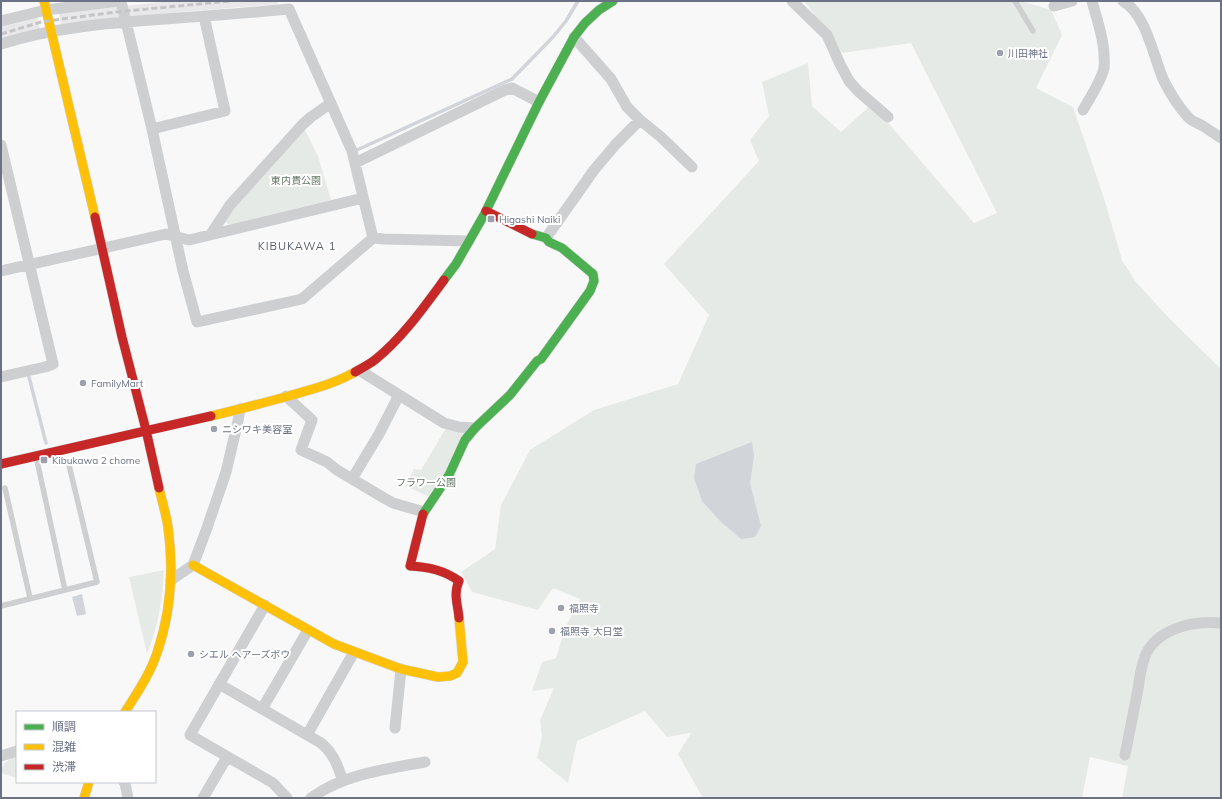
<svg xmlns="http://www.w3.org/2000/svg" width="1222" height="799" viewBox="0 0 1222 799" font-family="Mulish,'Noto Sans JP',sans-serif">
<style>
.built{fill:#e8e8ea}
.green{fill:#e6eae6}
.water{fill:#d1d4d9}
.lines{fill:none;stroke-linecap:round;stroke-linejoin:round}
.stream{stroke:#d1d4d9;stroke-width:3.5}
.fast-casing{stroke:#d4d4d6;stroke-width:10}
.slow-casing{stroke:#d4d4d6;stroke-width:10}
.jam-casing{stroke:#d4d4d6;stroke-width:10}
.lane{stroke:#cecfd1;stroke-width:5.5}
.street{stroke:#cecfd1;stroke-width:11}
.fast{stroke:#4caf50;stroke-width:9}
.slow{stroke:#ffc107;stroke-width:9}
.jam{stroke:#c62828;stroke-width:9}
.rail{stroke:#c5c5c7;stroke-width:3;stroke-dasharray:6 3;stroke-linecap:butt}
.poi-dot{fill:#9ca1ad;stroke:#fff;stroke-width:1.5}
.labels{text-anchor:middle;dominant-baseline:central;stroke-width:4;stroke-linejoin:round;paint-order:stroke}
.poi-label{font-size:10px;fill:#6b7285;stroke:#fff;text-anchor:start}
.park-label{font-size:10px;fill:#657866;stroke:#fff}
.neighbourhood-label{font-size:11px;letter-spacing:1px;fill:#585d6b;stroke:#fff}
</style>
<rect width="100%" height="100%" fill="#f8f8f8"/>
<!-- built -->
<path class="built" d="M171 1H277L278 4 158 14 61 25 59 13Z
M37 15 40 29 1 40V26Z"/>
<!-- green -->
<path class="green" d="M806 1H1021L1051 10 1062 35 1036 88 1073 107 1103 195 1122 260 1136 282 1169 318 1221 369V798H1122L1128 766 1090 757 1082 798H703L678 754 691 733 667 737 645 711 577 741 568 783 537 758 542 737 540 720 554 688 532 691 542 662 556 658 566 626 580 599 553 588 538 610 472 592 461 572 495 549 501 505 530 450 594 410 678 384 709 315 664 264 759 161 750 140 769 116 762 82 808 63 812 106 841 132 872 104 974 223 997 213 911 43 842 53 805 2Z
M305 130 318 156 331 200 229 225 225 221 234 207Z
M446 428 466 431 432 498 405 486 414 469 421 470Z
M164 570C163 598 158 628 147 654L129 577Z
M17 756V778L1 773C2 763 7 760 17 756Z"/>
<!-- water -->
<path class="water" d="M752 442 754 456 750 483 761 526 755 537 741 539 720 521 702 501 694 478 696 464Z
M82 594 86 614 77 616 72 597Z"/>
<g class="lines">
<!-- stream -->
<path class="stream" d="M357 150 512 79 553 37 566 21 578 1
M29 377 46 443"/>
<defs>
<path id="fast" d="M444 280 456 264 484 215 539 102 574 37 585 23 599 10 613 1
M423 514 449 475 465 440 475 428 510 395 537 361 541 359 590 291 594 281 593 274 562 248 549 242 546 238 532 234"/>
<path id="slow" d="M44 1 95 217
M211 416C237 410 263 403 289 396 312 389 334 384 355 372
M193 565 334 644 401 669 438 677 450 676 457 673 463 662 459 618
M125 712C137 693 150 674 157 653 171 612 174 570 168 527 166 514 162 501 159 488
M84 798 89 782"/>
<path id="jam" d="M486 211 532 234
M95 217 122 337 146 430 159 488
M355 372C362 368 370 364 376 359 403 337 424 307 444 280
M1 464 211 416
M423 514 410 566C428 567 444 570 459 581 453 594 458 605 459 618"/>
</defs>
<!-- fast casing -->
<use href="#fast" class="fast-casing"/>
<!-- slow casing -->
<use href="#slow" class="slow-casing"/>
<!-- jam casing -->
<use href="#jam" class="jam-casing"/>
<!-- lane -->
<path class="lane" d="M1015 1 1033 31
M36 456 65 590
M5 488 30 598
M1 606 97 582 69 465"/>
<!-- street -->
<path class="street" d="M121 1 152 129 183 271 197 322 302 299 373 238 384 239 469 241
M792 1 827 35 840 64 849 81 858 91 888 117
M1123 1C1147 15 1153 57 1164 81 1170 93 1179 107 1188 117 1191 121 1198 123 1203 126 1209 130 1215 134 1221 138
M1054 6 1072 1
M1 21 46 10 119 1
M574 37 611 79 627 107 640 120 661 137 692 167
M1 44C54 27 110 23 165 19 207 16 248 13 289 9L352 151 373 238
M1083 110C1089 100 1102 79 1104 68 1106 45 1098 23 1092 1
M152 129 225 111 204 16
M1 145 53 364 45 367 1 377
M355 163 503 91 512 88 539 102
M211 234 230 205 303 124 311 117 331 103
M546 238 594 170 616 144 640 120
M1 271 166 234 189 240 363 198
M359 370 444 423 459 427 475 428
M286 396 312 420 301 450 327 462 337 470 384 498 393 503 424 512
M352 479 379 434 399 395
M171 580 193 565 207 528 226 472 238 421 240 409
M265 605 190 735 273 783 287 798
M219 684 321 743C334 754 337 764 343 781
M262 709 308 630
M395 728 401 669
M307 735 354 652
M1125 755C1129 735 1133 714 1137 694 1140 680 1140 665 1147 652 1161 627 1195 621 1221 623
M1 756 17 751
M124 782 125 783 128 798
M203 798 227 757
M311 798C344 774 386 769 425 762"/>
<!-- fast -->
<use href="#fast" class="fast"/>
<!-- slow -->
<use href="#slow" class="slow"/>
<!-- jam -->
<use href="#jam" class="jam"/>
<!-- rail -->
<path class="rail" d="M1 34 41 22 55 20 116 12 230 1"/>
</g>
<!-- markers -->
<g class="poi-dot">
<circle cx="1000" cy="53" r="4"/>
<rect x="487" y="215" width="8" height="8" rx="2"/>
<circle cx="83" cy="383" r="4"/>
<circle cx="214" cy="429" r="4"/>
<rect x="40" y="456" width="8" height="8" rx="2"/>
<circle cx="561" cy="608" r="4"/>
<circle cx="552" cy="631" r="4"/>
<circle cx="191" cy="654" r="4"/>
</g>
<g class="labels">
<!-- poi labels -->
<g class="poi-label">
<text x="1008" y="53">川田神社</text>
<text x="499" y="219">Higashi Naiki</text>
<text x="91" y="383">FamilyMart</text>
<text x="222" y="429">ニシワキ美容室</text>
<text x="52" y="460">Kibukawa 2 chome</text>
<text x="569" y="608">福照寺</text>
<text x="560" y="631">福照寺 大日堂</text>
<text x="199" y="654">シエル ヘアーズボウ</text>
</g>
<!-- park labels -->
<g class="park-label">
<text x="296" y="180">東内貴公園</text>
<text x="426" y="482">フラワー公園</text>
</g>
<!-- neighbourhood labels -->
<g class="neighbourhood-label">
<text x="297" y="246">KIBUKAWA 1</text>
</g>
</g>
<!-- border -->
<rect width="1222" height="799" fill="none" stroke="#6b7285" stroke-width="4"/>
<!-- legend -->
<rect x="16" y="711" width="140" height="72" fill="#ffffff" stroke="#c4c7ce"/>
<rect x="24" y="724" width="20" height="6" fill="#4caf50" stroke="#c4c7ce"/>
<text x="52" y="731" font-size="12" fill="#6b7285">順調</text>
<rect x="24" y="744" width="20" height="6" fill="#ffc107" stroke="#c4c7ce"/>
<text x="52" y="751" font-size="12" fill="#6b7285">混雑</text>
<rect x="24" y="764" width="20" height="6" fill="#c62828" stroke="#c4c7ce"/>
<text x="52" y="771" font-size="12" fill="#6b7285">渋滞</text>
</svg>
